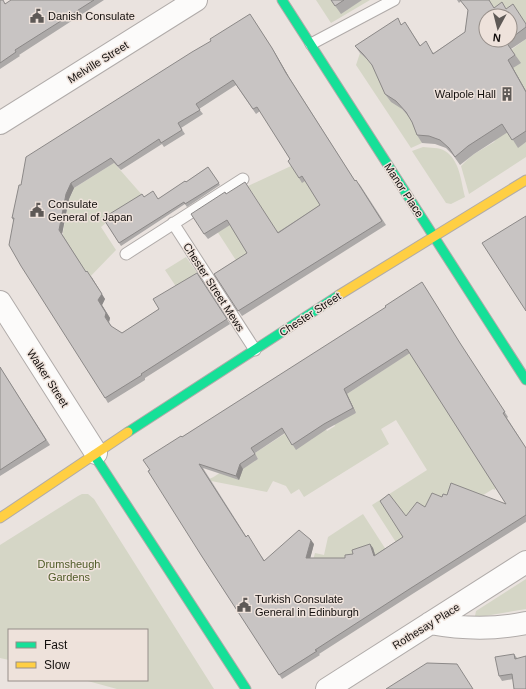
<svg xmlns="http://www.w3.org/2000/svg" width="526" height="689" viewBox="0 0 526 689" font-family="Helvetica,sans-serif">
<style>
.green{fill:#d5d6c6}
.lines{fill:none;stroke-linecap:round;stroke-linejoin:round}
.lane-casing{stroke:#b0aba9;stroke-width:13}
.street-casing{stroke:#b0aba9;stroke-width:24}
.fast-casing{stroke:#b0aba9;stroke-width:11}
.slow-casing{stroke:#b0aba9;stroke-width:11}
.lane{stroke:#fcfbfa;stroke-width:11}
.street{stroke:#fcfbfa;stroke-width:22}
.fast{stroke:#16e098;stroke-width:9}
.slow{stroke:#ffcf43;stroke-width:9}
.wall{fill:#aca9a8;fill-rule:evenodd}
.shaded-wall{fill:#8c8988}
.building{fill:#c8c4c3;stroke:#8c8988;fill-rule:evenodd}
.labels{text-anchor:middle;dominant-baseline:central;stroke-width:3;stroke-linejoin:round;paint-order:stroke}
.poi-label{font-size:11px;fill:#130f0d;stroke:#eee2db;text-anchor:start}
.street-label{font-size:11px;fill:#130f0d;stroke:#eee2db}
.park-label{font-size:11px;fill:#505c28;stroke:#eee2db}
</style>
<rect width="100%" height="100%" fill="#eae3df"/>
<!-- green -->
<path class="green" d="M316 0H370L331 23Z
M488 0H526V28L508 10 500 16Z
M526 39V95L513 69 511 50Z
M360 53 369 61 402 109 412 120 418 130 422 143 411 148 356 65Z
M506 123 518 147 526 142V157L469 194 461 166 467 160 474 154 494 142Z
M423 147C430 148 439 147 445 151 460 160 461 182 465 197L451 204 446 203 412 151Z
M114 163 143 196 105 221 106 223 101 227 116 250 85 282 63 242V232L69 199 73 191 71 190Z
M291 166 305 181 322 207 281 238 272 224 254 255 239 265 206 214 238 216 259 203 248 186Z
M186 257 200 277 193 282 177 288 165 270Z
M411 352 496 485 495 490 493 489 399 547 372 505 427 470 396 420 381 429 389 444 304 497 299 489 291 494 286 486 273 481 267 492 206 480C216 478 224 467 234 467 237 466 241 468 244 468L258 459 255 453 286 433 296 449 312 439 317 414 327 431 335 426 333 422 356 413 347 394Z
M82 494H88L94 499 214 689H117L84 680H147V630H9V660L0 658V545L78 496Z
M363 514 390 556 296 618 315 553 324 555 328 537Z
M526 579V609L479 617 475 616 476 611Z"/>
<g class="lines">
<defs>
<path id="lane" d="M311 44 394 0
M173 223 255 350
M126 254 243 179"/>
<path id="street" d="M0 123 196 0
M0 302 96 453
M430 623C463 629 493 630 526 623
M327 689 526 562"/>
<path id="fast" d="M282 0 526 380
M128 432 339 295
M94 455 246 689"/>
<path id="slow" d="M339 295 526 180
M0 518 128 432"/>
</defs>
<!-- lane casing -->
<use href="#lane" class="lane-casing"/>
<!-- street casing -->
<use href="#street" class="street-casing"/>
<!-- fast casing -->
<use href="#fast" class="fast-casing"/>
<!-- slow casing -->
<use href="#slow" class="slow-casing"/>
<!-- lane -->
<use href="#lane" class="lane"/>
<!-- street -->
<use href="#street" class="street"/>
<!-- fast -->
<use href="#fast" class="fast"/>
<!-- slow -->
<use href="#slow" class="slow"/>
</g>
<!-- wall -->
<path class="wall" d="M0 0 6 4 11 0H104L19 55 20 56 0 69Z
M331 0H362L341 14Z
M457 0H489L494 8 507 9 526 24V39L511 49 521 63 513 68 526 91V142L518 148 508 132 474 154 460 165 453 155 446 148 435 144 422 143 417 135 412 122 409 117 402 109 391 102 385 94 373 67 369 61 360 53 355 46 402 24 410 30 420 45 434 53 465 32 468 10 461 1 459 3ZM510 16V40H486Z
M253 19 275 53 289 77 355 181 360 185 386 225 242 316 214 274 247 253 230 225 208 239 204 234 226 194 278 232 320 205 305 181 302 183 299 178 290 159 260 111 256 114 236 85 199 109 203 114 181 128 185 134 164 147 162 144 121 170 114 163 74 188 69 199 62 234 86 272 105 299 102 305 110 318 109 322 112 327 122 333 159 309 197 273 230 324 145 378V380L108 403 105 398 12 218 21 185Z
M208 167 220 185 187 207 185 204 121 246 103 218 144 197 158 199 186 182Z
M425 287 463 348 508 417 507 418 526 448V522L414 593 319 654 320 655 282 679 201 555 182 437ZM410 353 506 504 447 495 442 497 425 507 406 516 403 537 375 555 373 548 370 544 353 554 345 558H310L314 544 265 561 246 536 203 468 239 480 243 469 258 459 255 453 285 433 296 450 327 429 356 413 347 394Z
M0 367 50 445 0 476Z
M514 654 517 658 513 679 502 681 499 676Z"/>
<!-- shaded-wall -->
<path class="shaded-wall" d="M253 19 275 53 289 77 286 73Z
M508 60 513 68 526 91V92Z
M71 183 74 188 69 199 62 234 59 230 66 194Z
M91 276 105 299 102 305 110 318 109 322 105 317 98 300Z
M344 389 347 394 356 413 353 408Z
M240 464 243 469 239 480 236 476Z
M311 540 314 544 309 563 306 558Z
M370 544 373 548 377 561 374 556Z"/>
<!-- building -->
<path class="building" d="M0 0H3L5 4 11 0H94L15 50 16 52 0 63Z
M331 0H344L335 6Z
M460 0H489L494 8 502 2 506 9 513 4 526 24V27L510 39V16H486V40H508L506 42 515 55 508 60 526 92V131L512 140 502 124 468 146 455 157 449 148 440 140 429 136 417 135 412 122 406 112 396 101 385 94 372 65 363 54 355 46 398 18 401 25 405 22 420 46 426 41 433 54 465 32 468 10Z
M250 14 272 48 286 73 355 181 356 180 382 221 238 311 214 274 247 253 227 220 204 234 191 214 225 192 226 194 245 182 278 233 320 205 302 176 299 178 288 161 290 159 257 107 253 109 233 80 196 104 200 110 178 123 182 130 161 143 159 139 118 166 111 158 71 183 66 194 59 230 86 272 87 271 102 294 98 300 106 313 105 317 111 326 122 333 159 309 153 299 197 273 227 319 141 374 142 375 105 398 21 266 9 245 14 218H12L19 185H21L26 157 192 52 211 41 210 39Z
M208 167 219 183 185 204 184 202 119 243 103 218 142 194 144 197 153 191 158 199 185 181 186 182Z
M526 216V311L482 243Z
M422 282 460 343 505 412 503 413 526 448V515L411 588 315 650 317 651 279 675 201 555 148 471 150 470 143 460 181 436 182 437 386 307 385 306ZM407 349 506 504 451 483 447 495 443 494 442 497 432 493 425 507 417 502 406 516 389 494 380 501 403 537 374 556 370 544 352 550 353 554 345 555V558H306L311 540 299 530 264 561 248 535 246 537 199 464 236 476 240 464 255 454 251 448 282 428 292 445 324 424 353 408 344 389Z
M0 367 46 440 0 470Z
M514 654 515 659 526 656V689H514L512 674 499 676 495 657Z
M427 663 457 664 473 689H386Z"/>
<!-- icons -->
<defs>
<symbol id="civic-bare" viewBox="-9 -9 18 18"><path d="M-.6-6.5H3V-4.5H.6V-3L4-1V1h2V6H-6V1h2V-1L-.6-3ZM-1.2 2.5V6h2.4V2.5Z" fill="#5e5956" stroke="#eee2db" stroke-width="2.5" paint-order="stroke"/></symbol>
<symbol id="building-bare" viewBox="-9 -9 18 18"><path d="M-4-6H4V6H1V3H-1V6H-4ZM-2.5-4.3h1.7v1.8h-1.7ZM.8-4.3h1.7v1.8H.8ZM-2.5-1h1.7V.8h-1.7ZM.8-1h1.7V.8H.8Z" fill="#5e5956" stroke="#eee2db" stroke-width="2.5" paint-order="stroke"/></symbol>
</defs>
<g fill-rule="evenodd">
<use href="#civic-bare" x="27" y="6" width="20" height="20"/>
<use href="#building-bare" x="497" y="84" width="20" height="20"/>
<use href="#civic-bare" x="27" y="200" width="20" height="20"/>
<use href="#civic-bare" x="234" y="595" width="20" height="20"/>
</g>
<g class="labels">
<!-- poi labels -->
<g class="poi-label">
<text x="48" y="16">Danish Consulate</text>
<text x="496" y="94" text-anchor="end">Walpole Hall</text>
<text x="48" y="204">Consulate<tspan x="48" dy="13">General of Japan</tspan></text>
<text x="255" y="599">Turkish Consulate<tspan x="255" dy="13">General in Edinburgh</tspan></text>
</g>
<!-- street labels -->
<g class="street-label">
<text transform="translate(98 62) rotate(-32)">Melville Street</text>
<text transform="translate(404 190) rotate(57)">Manor Place</text>
<text transform="translate(214 287) rotate(57)">Chester Street Mews</text>
<text transform="translate(310 314) rotate(-33)">Chester Street</text>
<text transform="translate(48 378) rotate(57)">Walker Street</text>
<text transform="translate(426 626) rotate(-32)">Rothesay Place</text>
</g>
<!-- park labels -->
<g class="park-label">
<text x="69" y="564">Drumsheugh<tspan x="69" dy="13">Gardens</tspan></text>
</g>
</g>
<!-- legend -->
<rect x="8" y="629" width="140" height="52" fill="#eee2db" stroke="#968e89"/>
<rect x="16" y="642" width="20" height="6" fill="#16e098" stroke="#968e89"/>
<text x="44" y="649" font-size="12" fill="#130f0d">Fast</text>
<rect x="16" y="662" width="20" height="6" fill="#ffcf43" stroke="#968e89"/>
<text x="44" y="669" font-size="12" fill="#130f0d">Slow</text>
<!-- north arrow -->
<g transform="translate(498 28) rotate(187)"><circle r="19" fill="#eee2db" stroke="#968e89"/>
<path d="M0-3L7 15L0 10L-7 15Z" fill="#5e5956"/>
<text y="-6" font-size="11" font-weight="bold" text-anchor="middle" fill="#130f0d">N</text>
</g>
</svg>
